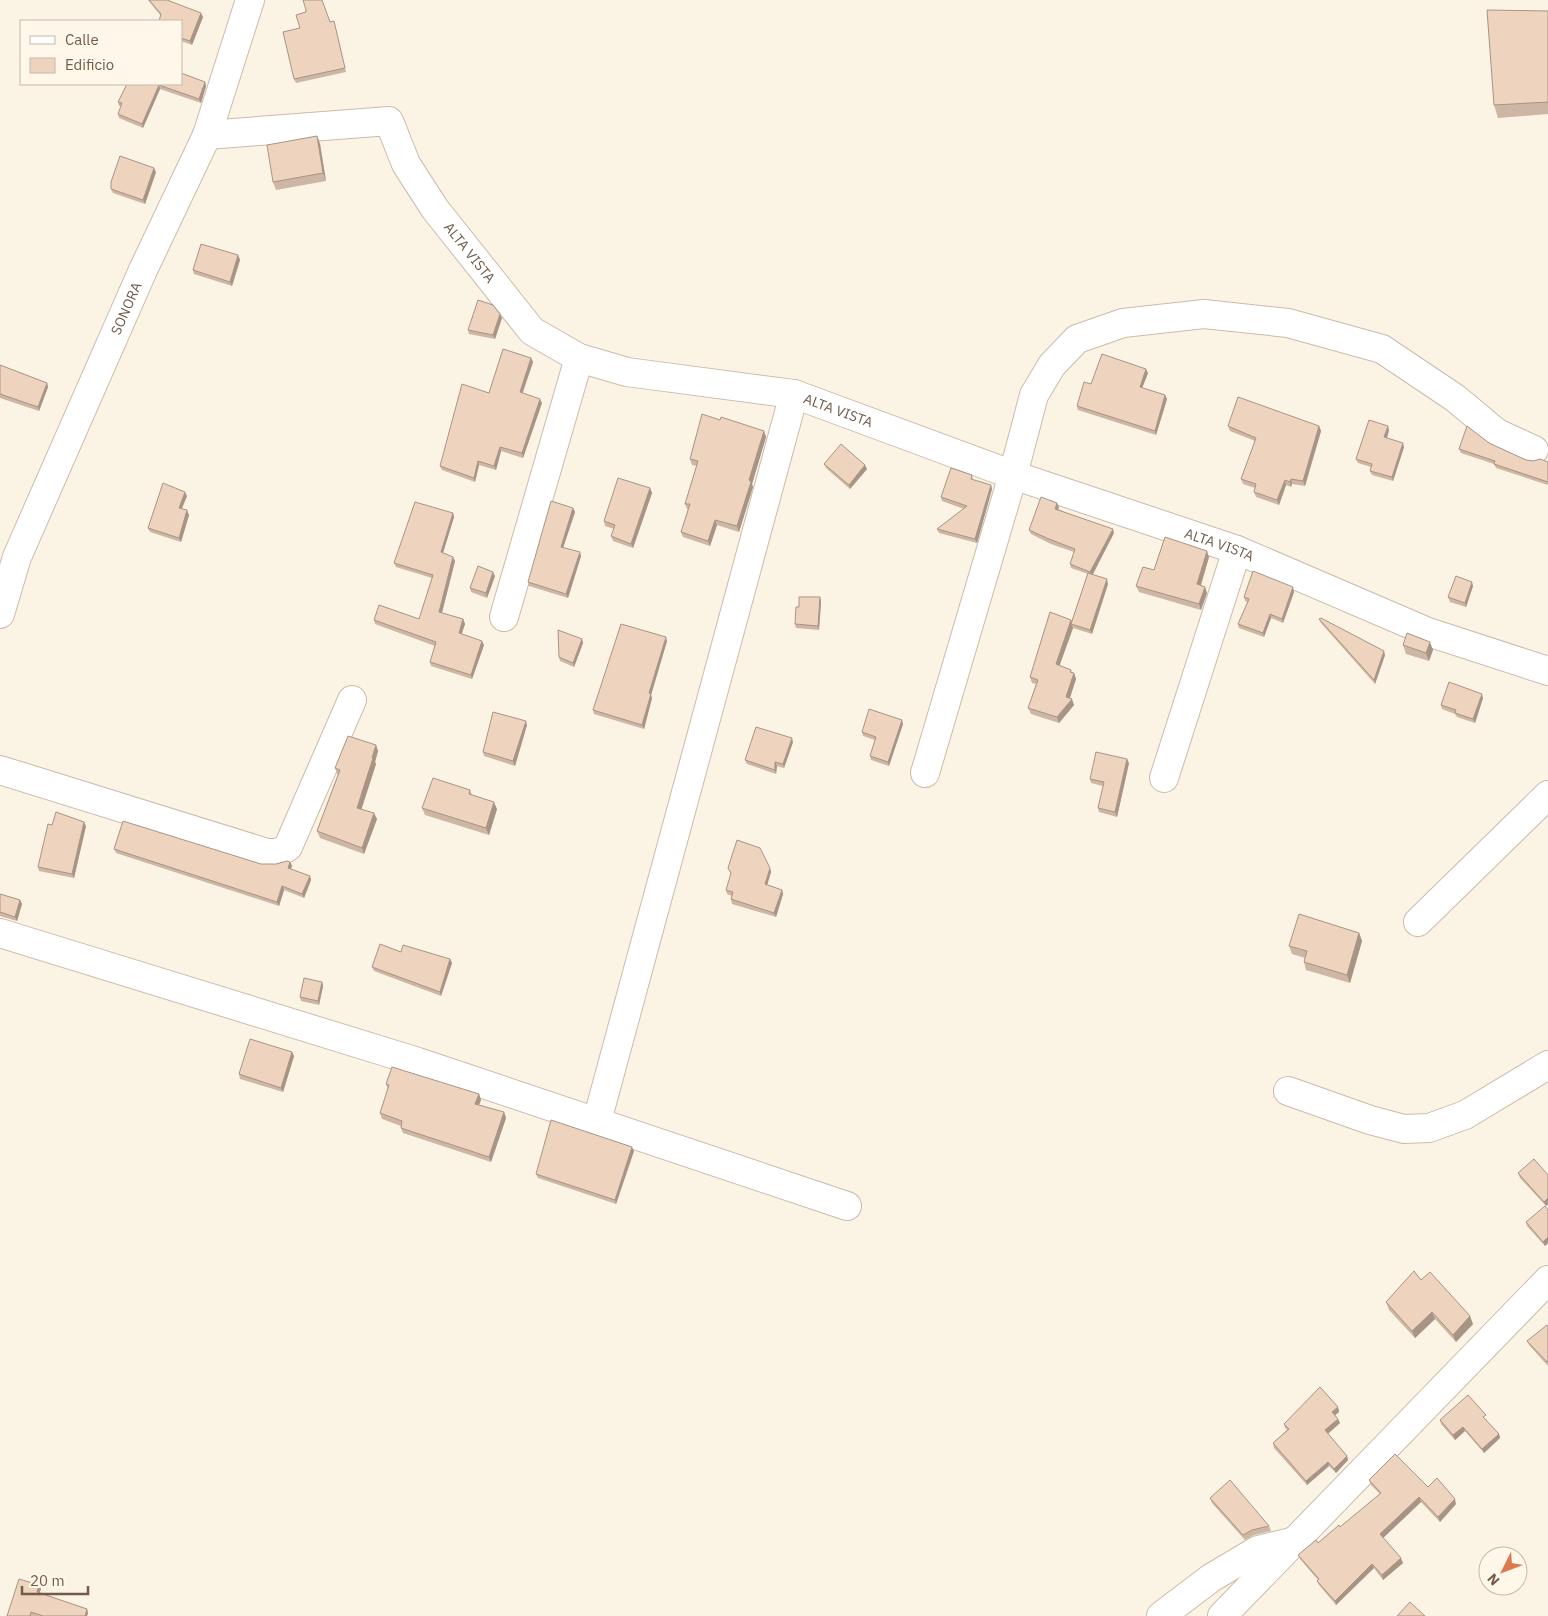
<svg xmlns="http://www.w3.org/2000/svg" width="1548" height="1616" viewBox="0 0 1548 1616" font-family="'IBM Plex Sans',sans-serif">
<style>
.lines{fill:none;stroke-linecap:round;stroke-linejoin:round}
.minor-casing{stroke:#ccbbab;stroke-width:30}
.minor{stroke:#fff;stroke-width:28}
.wall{fill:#cdb6a3}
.shaded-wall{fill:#a79485}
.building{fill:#eed4be;stroke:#a79485}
.labels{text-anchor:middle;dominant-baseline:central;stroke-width:5;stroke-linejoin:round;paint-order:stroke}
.street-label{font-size:14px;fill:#725b4b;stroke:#fef7ea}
</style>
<rect width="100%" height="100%" fill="#fbf3e4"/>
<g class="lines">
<defs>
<g id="minor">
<path id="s1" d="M207 135 389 121 406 164 435 209 532 331 579 358 627 372 794 394 1013 475 1237 550 1428 632 1548 671"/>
<path id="s2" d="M0 614 17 557 143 270 207 135 250 0"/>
<path d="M504 617 579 358"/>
<path d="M0 770 267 853H278L288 847 352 700"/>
<path d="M925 773 1013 475 1034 395 1052 365 1077 339 1123 323 1204 314 1288 323 1382 349 1455 398 1497 433 1534 450"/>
<path d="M1164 778 1237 550"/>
<path d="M1418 922 1548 795"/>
<path d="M0 933 418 1062 847 1206"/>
<path d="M1288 1091 1370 1120 1404 1129 1429 1128 1465 1115 1548 1065"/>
<path d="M597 1121 794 394"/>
<path d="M1161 1616 1211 1578 1258 1550 1295 1541"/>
<path d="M1222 1616 1548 1280"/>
</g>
</defs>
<!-- minor casing -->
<use href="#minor" class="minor-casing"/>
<!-- minor -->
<use href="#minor" class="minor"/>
</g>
<!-- wall -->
<path class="wall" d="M148 0H167L203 17 192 45 181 41V21L161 16Z
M1548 11V114L1498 118 1494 105Z
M330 22 335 25 346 72 296 83 294 79 300 28Z
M205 82 206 86 201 103 160 89 143 128 119 118 118 114 121 106H119L118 102 127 84Z
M317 136 320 144 326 181 276 190 273 182Z
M156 172 145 204 113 193 111 189Z
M238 255 240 260 232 286 194 274 193 270Z
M502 318 495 339 469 334 468 330Z
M531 358 533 362 523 393 542 403 523 458 501 451 496 470 479 465 475 482 442 470 440 466 489 393Z
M0 365 47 383 48 387 39 411 0 398Z
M1148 373 1142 388 1165 395 1167 399 1156 435 1078 410 1077 406 1091 384Z
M1228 426H1319L1321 431 1305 486 1292 484 1291 487 1286 485 1279 505 1256 497 1254 492 1255 488 1243 484 1241 479 1255 441 1230 431Z
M1389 430 1387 438 1404 447 1393 481 1372 475 1370 471 1371 467 1358 463 1356 459Z
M764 431 766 437 752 484 753 487 739 532 717 525 710 546 683 537 681 532 688 509H687L685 504 697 466 692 465 690 459Z
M1489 443 1526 460 1533 461 1548 462V485L1496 468 1494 464 1461 453 1459 449Z
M824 464 867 469 850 489 826 468Z
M972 475 973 480 991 485 992 489 977 543 939 533 937 529 964 509 942 501 941 497Z
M650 488 652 493 633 548 613 541 611 536 614 529 605 526 604 521Z
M187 496 182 509 189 515 181 542 150 532 148 528Z
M1059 507 1058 509 1114 533 1092 575 1108 584 1092 634 1073 628 1059 666 1071 670 1072 673H1074L1076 679 1070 698 1074 705 1059 723 1031 714 1028 708 1036 684 1032 683 1030 677 1071 620 1072 623 1088 574 1071 568 1070 564 1074 552 1051 544 1031 534 1029 530Z
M573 508 575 512 563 548 581 556 568 598 529 586 528 582Z
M453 513 454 517 443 553 455 561 442 613 463 619 465 624 462 634 484 645 472 679 431 666 430 662 435 646 375 624 374 620 419 619 432 578 396 567 394 563Z
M1209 557 1201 586 1205 587 1207 593 1201 610 1139 592 1136 586 1154 570Z
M495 576 487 598 471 592 470 588Z
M1473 586 1466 607 1450 602 1448 597Z
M1294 592 1283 623 1271 618 1264 637 1239 628 1238 624 1248 602 1245 601 1244 597Z
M820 597 821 602 819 630 796 628 795 624 799 607Z
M1319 619 1385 655 1375 684 1321 623Z
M582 639 583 643 574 667 560 661 559 657Z
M667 641 651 695 652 698 644 729 594 714 593 710Z
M1403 645 1433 650 1429 661 1406 654Z
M1483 698 1475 723 1457 717 1455 714 1442 709 1441 705Z
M903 724 889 766 871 760 870 756 875 740 863 736 862 732Z
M527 725 515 766 484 756 483 752Z
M793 742 784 768 777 766 776 774 747 764 745 760Z
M376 745 378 751 375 762 376 764 361 809 377 819 364 854 320 838 317 831 338 774H337L335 768Z
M1129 763 1117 817 1099 812 1098 808 1103 786 1091 783 1090 779Z
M470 790 472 795 497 809 489 835 425 815 422 808Z
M52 825 86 826 74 878 39 871 38 867Z
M114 849 261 864H276L290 862 292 866 291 869 310 876 311 880 304 898 284 890 279 906 116 853Z
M728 868H770L771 872 767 885 782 890 783 894 776 917 732 904 731 899 732 896 727 894 726 890 731 874Z
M0 894 20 900 22 904 17 921 0 916Z
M1359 933 1362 941 1350 983 1306 970 1304 962 1305 958 1292 954 1289 946Z
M401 952 450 959 452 963 441 996 374 971 372 967Z
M322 982 323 986 319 1005 301 1001 300 997Z
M292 1052 294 1056 283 1092 240 1079 239 1074Z
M386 1084 479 1094 481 1100 479 1105 504 1112 506 1118 491 1162 403 1133 401 1128V1126L382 1119 380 1113 388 1090Z
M634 1151 616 1204 538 1178 536 1174Z
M1518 1173 1548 1175V1204L1546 1206 1520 1178Z
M1548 1210V1243L1545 1246 1527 1226 1526 1222Z
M1421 1280 1473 1324 1456 1342 1435 1319 1415 1338 1389 1310 1386 1302Z
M1548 1327V1366L1529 1345 1527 1341Z
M1338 1407 1339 1412 1335 1415 1338 1419 1340 1423 1328 1434 1347 1456 1348 1460 1336 1473 1329 1466 1307 1485 1274 1448 1273 1443 1287 1430 1285 1428 1284 1424Z
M1487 1419 1486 1420 1499 1434 1500 1438 1484 1453 1465 1431 1455 1440 1441 1424 1440 1420Z
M1369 1480 1428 1487 1456 1504 1440 1522 1421 1502 1383 1538 1403 1563 1383 1580 1374 1568 1336 1605 1319 1585 1317 1581 1318 1580 1300 1559 1298 1555 1318 1543 1340 1527 1380 1494 1371 1485Z
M1210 1498 1269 1526 1271 1531 1254 1535 1245 1540 1212 1503Z
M41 1589 39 1593 87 1609 88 1613 87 1616H7Z"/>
<!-- shaded-wall -->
<path class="shaded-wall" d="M201 13 203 17 192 45 190 41Z
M205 82 206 86 201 103 199 99Z
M159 85 160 89 143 128 142 124Z
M317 136 320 144 326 181 323 173Z
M154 168 156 172 145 204 143 200Z
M238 255 240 260 232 286 230 282Z
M500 314 502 318 495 339 493 335Z
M531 358 533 362 521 396 520 392Z
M1146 369 1148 373 1141 391 1140 387Z
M47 383 48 387 39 411 38 407Z
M1165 395 1167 399 1156 435 1155 431Z
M540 399 542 403 523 458 522 453Z
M1319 426 1321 431 1305 486 1303 481Z
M1388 426 1389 430 1386 441 1384 437Z
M764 431 766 437 752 484 753 487 739 532 737 526 749 480Z
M1403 443 1404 447 1393 481 1392 477Z
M500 447 501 451 496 470 494 466Z
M478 461 479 465 475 482 474 478Z
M865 465 867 469 850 489 849 485Z
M1291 479 1292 484 1291 487 1290 482Z
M1285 480 1286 485 1279 505 1277 500Z
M991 485 992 489 977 543 975 539Z
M650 488 652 493 633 548 631 544Z
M185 492 187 496 180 512 179 508Z
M1057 503 1059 507 1057 513 1055 509Z
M573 508 575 512 562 551 561 547Z
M187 510 189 515 181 542 179 538Z
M453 513 454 517 442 556 441 552Z
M715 520 717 525 710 546 708 541Z
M1113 529 1114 533 1092 576 1090 572Z
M1207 551 1209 557 1199 590 1197 584Z
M580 552 581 556 568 598 566 594Z
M453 557 455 561 441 616 439 612Z
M493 572 495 576 487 598 486 593Z
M1107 579 1108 584 1092 634 1090 630Z
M1472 582 1473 586 1466 607 1465 603Z
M1205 587 1207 593 1201 610 1199 604Z
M1293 587 1294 592 1283 623 1282 619Z
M820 597 821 602 819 630 818 626Z
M1270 614 1271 618 1264 637 1263 633Z
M463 619 465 624 460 637 459 633Z
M1071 620 1073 625 1071 624 1073 628 1058 670 1056 664Z
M666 637 667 641 651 695 652 698 644 729 642 725 649 693Z
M582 639 583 643 574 667 573 663Z
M482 641 484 645 472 679 471 675Z
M1430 642 1433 650 1429 661 1426 653Z
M1384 651 1385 655 1375 684 1374 680Z
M1074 673 1076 679 1068 703 1066 697Z
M1482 694 1483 698 1475 723 1473 719Z
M1072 699 1074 705 1059 723 1057 717Z
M902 720 903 724 889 766 888 762Z
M526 721 527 725 515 766 513 761Z
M792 738 793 742 784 768 783 764Z
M376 745 378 751 375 762 376 764 360 814 357 808Z
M1127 759 1129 763 1117 817 1115 812Z
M775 762 777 766 776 774 775 770Z
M494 802 497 809 489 835 486 828Z
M374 813 377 819 364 854 362 848Z
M84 822 86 826 74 878 72 874Z
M290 862 292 866 290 872 288 868Z
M770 868 771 872 766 889 765 884Z
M310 876 311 880 304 898 302 894Z
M282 886 284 890 279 906 277 902Z
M782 890 783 894 776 917 774 913Z
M20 900 22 904 17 921 15 917Z
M1359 933 1362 941 1350 983 1347 975Z
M450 959 452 963 441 996 440 992Z
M322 982 323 986 319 1005 318 1001Z
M292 1052 294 1056 283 1092 281 1088Z
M479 1094 481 1100 477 1109 475 1104Z
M504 1112 506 1118 491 1162 489 1157Z
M632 1147 634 1151 616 1204 615 1200Z
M1548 1198V1204L1546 1206 1544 1202Z
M1548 1237V1243L1545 1246 1543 1242Z
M1432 1312 1435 1319 1415 1338 1412 1331Z
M1470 1316 1473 1324 1456 1342 1453 1335Z
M1338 1407 1339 1412 1334 1416 1332 1412Z
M1338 1419 1340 1423 1326 1435 1325 1430Z
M1463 1427 1465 1431 1455 1440 1453 1435Z
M1499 1434 1500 1438 1484 1453 1482 1449Z
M1347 1456 1348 1460 1336 1473 1334 1469Z
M1328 1462 1329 1466 1307 1485 1306 1481Z
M1419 1497 1421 1502 1382 1539 1380 1534Z
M1455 1499 1456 1504 1440 1522 1438 1517Z
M1401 1558 1403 1563 1383 1580 1382 1575Z
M1372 1564 1374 1568 1336 1605 1335 1601Z
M39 1585 41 1589 38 1597 37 1592Z
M87 1609 88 1613 87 1616H85Z"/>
<!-- building -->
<path class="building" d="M149 0H167L201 13 190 41 181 38V21H159L161 14Z
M303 0H322L330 22 334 21 345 68 294 79 283 32 300 28 296 15 306 12V10Z
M1487 10 1548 11V102L1494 105Z
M181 73 205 82 199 99 159 85 142 124 118 114 122 103 118 102 127 84H181Z
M317 136 323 173 273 182 267 145Z
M120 156 154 168 143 200 111 189V182Z
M201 244 238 255 230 282 193 270Z
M478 300 493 305 500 314 493 335 468 330Z
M503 349 531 358 520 392 540 399 522 453 500 447 494 466 478 461 474 478 440 466 462 384 489 393Z
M1102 354 1146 369 1140 387 1165 395 1155 431 1077 406 1084 382 1091 384Z
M0 365 47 383 38 407 0 394Z
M1238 397 1319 426 1303 481 1291 479 1290 482 1285 480 1277 500 1254 492 1256 484 1241 479 1256 438 1228 426Z
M702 414 720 420 721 417 764 431 749 480 751 482 737 526 715 520 708 541 681 532 690 504H685L698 461 690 459Z
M1369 420 1388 426 1384 437 1403 443 1392 477 1370 471 1372 464 1356 459Z
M1467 426 1489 443 1526 460 1533 461 1540 459 1548 462V482L1494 464 1495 461 1459 449Z
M841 444 865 465 849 485 824 464Z
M951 468 972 475 971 479 991 485 975 539 937 529 967 506 941 497Z
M618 478 650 488 631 544 611 536 615 525 604 521Z
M163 483 185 492 179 508 187 510 179 538 148 528Z
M1041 497 1057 503 1055 509 1113 529 1090 572 1070 564 1075 549 1049 539 1029 530Z
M551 501 573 508 561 547 580 552 566 594 528 582Z
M415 502 453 513 441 552 453 557 439 612 463 619 459 633 482 641 471 675 430 662 436 642 374 620 379 605 419 619 433 575 394 563Z
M1165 537 1207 551 1197 584 1205 587 1199 604 1136 586 1143 567 1154 570Z
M478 566 493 572 486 593 470 588Z
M1253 571 1293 587 1282 619 1270 614 1263 633 1238 624 1249 599 1244 597Z
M1088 573 1107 579 1090 630 1071 624Z
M1456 576 1472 582 1465 603 1448 597Z
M799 597H820L818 626 795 624 796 607H799Z
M1050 612 1071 620 1056 664 1071 670 1070 672 1074 673 1066 697 1072 699 1057 717 1028 708 1038 680 1030 677Z
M1321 618 1384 651 1374 680 1319 619Z
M621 624 666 637 649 693 651 694 642 725 593 710Z
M558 630 582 639 573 663 559 657Z
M1407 633 1430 642 1426 653 1403 645Z
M1449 682 1482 694 1473 719 1455 713 1456 710 1441 705Z
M869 709 902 720 888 762 870 756 876 737 862 732Z
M493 712 526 721 513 761 483 752Z
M756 727 792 738 783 764 775 762V770L745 760Z
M348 736 376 745 372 758H373L357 808 374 813 362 848 317 831 340 770 335 768Z
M1096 752 1127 759 1115 812 1098 808 1104 782 1090 779Z
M433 778 470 790 469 794 494 802 486 828 422 808Z
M56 812 84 822 72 874 38 867 48 824 52 825Z
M123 821 261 864H276L287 861 290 862 288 868 310 876 302 894 282 886 277 902 114 849Z
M737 840 760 848 770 868 765 884 782 890 774 913 731 899 733 892 726 890 731 873 728 868Z
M0 894 20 900 15 917 0 912Z
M1299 914 1359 933 1347 975 1304 962 1307 951 1289 946Z
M380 944 401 952 403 945 450 959 440 992 372 967Z
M304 978 322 982 318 1001 300 997Z
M250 1039 292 1052 281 1088 239 1074Z
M392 1067 479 1094 475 1104 504 1112 489 1157 401 1128 402 1121 380 1113 389 1085 386 1084Z
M551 1120 632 1147 615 1200 536 1174Z
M1534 1159 1548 1175V1198L1544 1202 1518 1173Z
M1545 1206 1548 1210V1237L1543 1242 1526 1222Z
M1414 1271 1421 1280 1430 1272 1470 1316 1453 1335 1432 1312 1412 1331 1386 1302Z
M1547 1325 1548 1327V1361L1547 1362 1527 1341Z
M1320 1387 1338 1407 1332 1412 1338 1419 1325 1430 1347 1456 1334 1469 1328 1462 1306 1481 1273 1443 1289 1429 1284 1424Z
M1468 1395 1486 1415 1483 1417 1499 1434 1482 1449 1463 1427 1453 1435 1440 1420Z
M1395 1454 1428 1487 1437 1478 1455 1499 1438 1517 1419 1497 1380 1534 1401 1558 1382 1575 1372 1564 1335 1601 1317 1581 1319 1579 1298 1555 1316 1540 1318 1543 1339 1525 1340 1527 1381 1493 1369 1480Z
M1230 1480 1269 1526 1252 1530 1243 1535 1210 1498Z
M19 1579 39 1585 37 1592 87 1609 85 1616H43L31 1612 30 1616H7Z
M1410 1602 1425 1616H1397Z"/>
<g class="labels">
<!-- street labels -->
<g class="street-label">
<text stroke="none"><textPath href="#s1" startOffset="338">ALTA VISTA</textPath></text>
<text stroke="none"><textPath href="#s2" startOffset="331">SONORA</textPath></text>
<text stroke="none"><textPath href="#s1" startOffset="758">ALTA VISTA</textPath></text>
<text stroke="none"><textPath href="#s1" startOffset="1162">ALTA VISTA</textPath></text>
</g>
</g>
<!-- legend -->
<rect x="20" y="20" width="162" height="65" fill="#fef7ea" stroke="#c6b9aa"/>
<rect x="30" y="36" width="25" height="8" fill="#ffffff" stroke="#c6b9aa"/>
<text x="65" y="45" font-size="15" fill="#725b4b">Calle</text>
<rect x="30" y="58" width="25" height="15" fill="#eed4be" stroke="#c6b9aa"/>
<text x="65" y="70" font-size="15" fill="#725b4b">Edificio</text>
<!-- north arrow -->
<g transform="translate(1503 1571) rotate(228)"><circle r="24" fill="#fef7ea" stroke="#c6b9aa"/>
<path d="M0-4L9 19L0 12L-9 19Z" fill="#dd7851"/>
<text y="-8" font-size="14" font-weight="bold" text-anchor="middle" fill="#725b4b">N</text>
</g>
<!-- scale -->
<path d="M22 1586v8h66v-8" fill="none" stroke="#725b4b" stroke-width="2.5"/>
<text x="30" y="1586" font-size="15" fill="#725b4b" stroke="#fef7ea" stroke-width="4" paint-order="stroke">20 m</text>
</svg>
